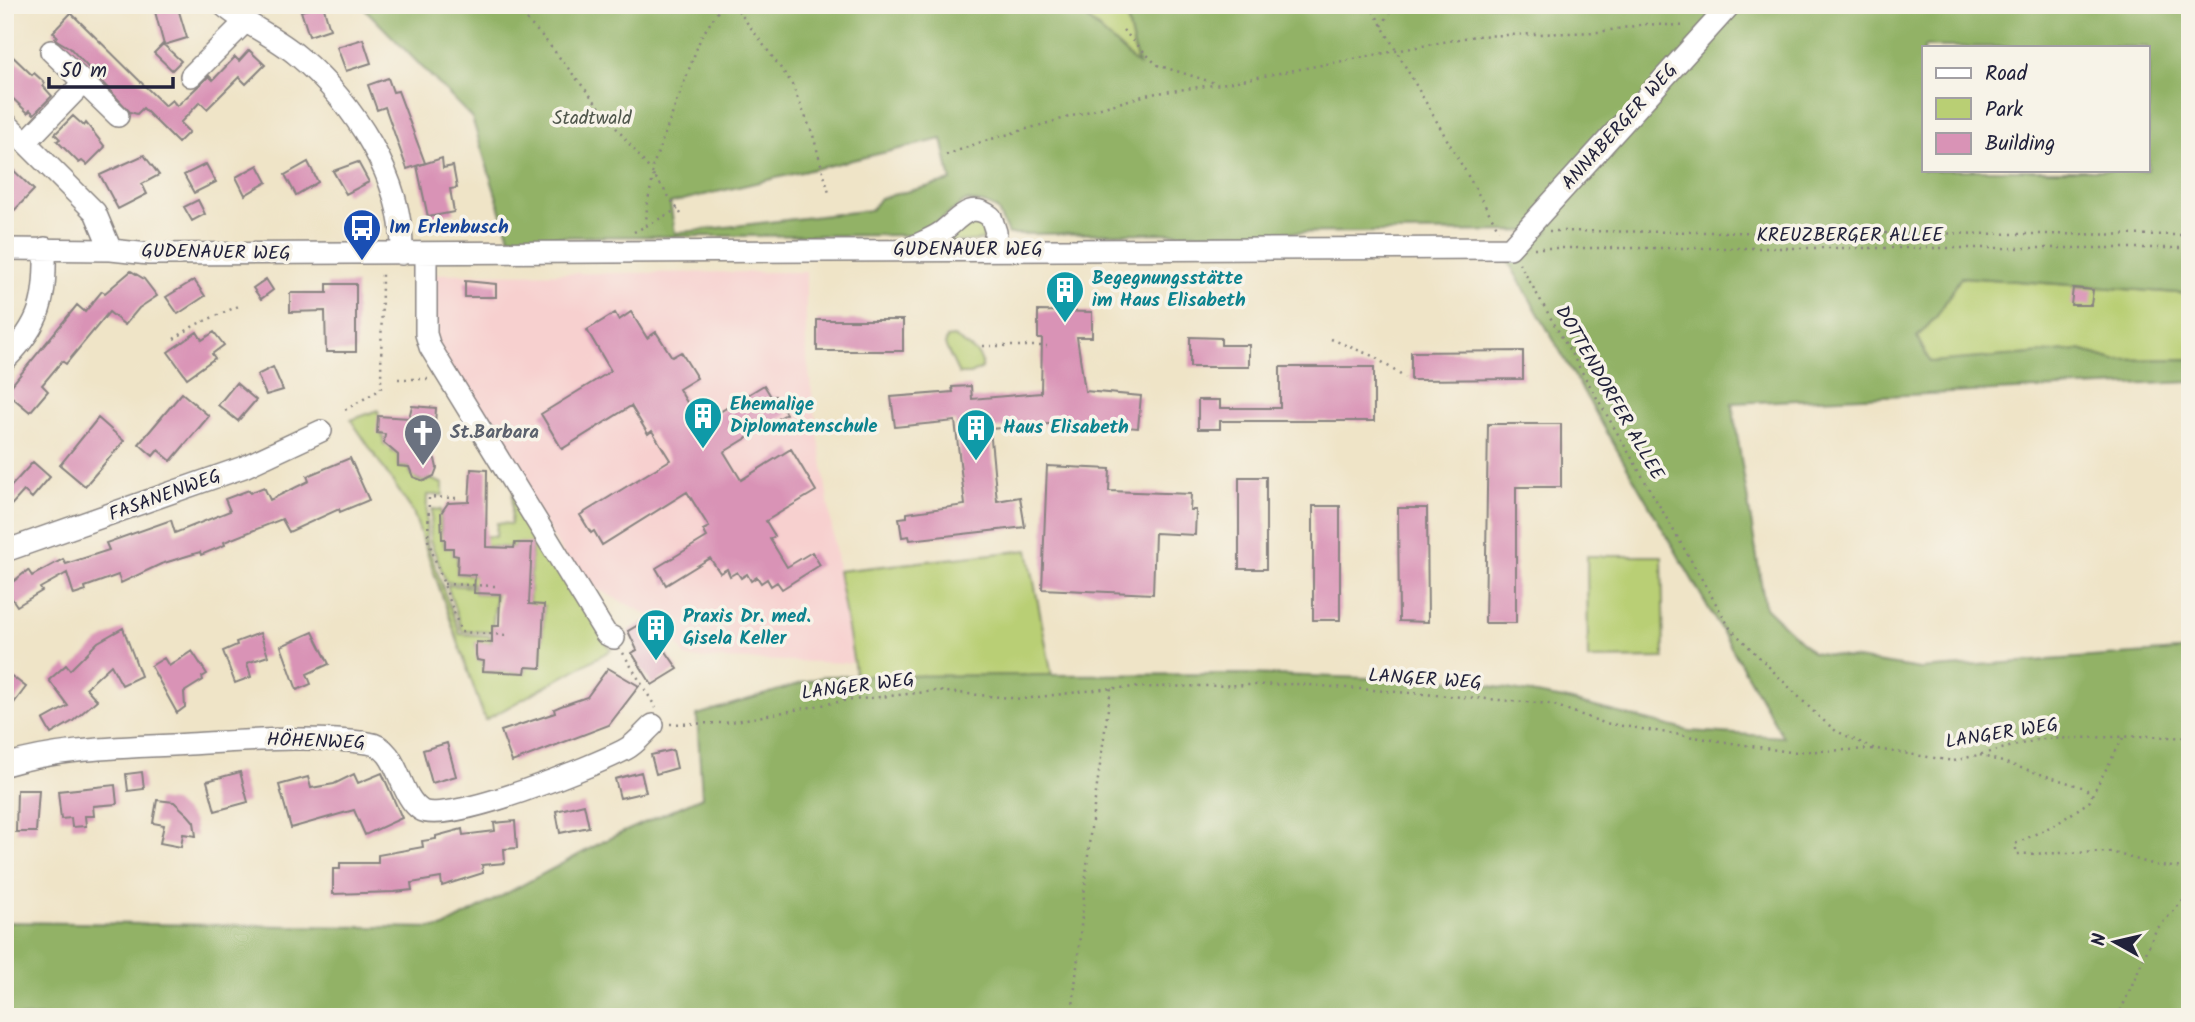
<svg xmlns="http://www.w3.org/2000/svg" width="2195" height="1022" viewBox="0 0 2195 1022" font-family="Kalam,sans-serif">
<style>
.built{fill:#f7d0cf}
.green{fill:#b9cf74;stroke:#6e7858;stroke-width:2}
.forest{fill:#92b266;stroke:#5a6a50;stroke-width:2;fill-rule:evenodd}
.building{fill:#d993b6}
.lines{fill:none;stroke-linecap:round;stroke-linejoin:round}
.minor-casing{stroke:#888381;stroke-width:24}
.path{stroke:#888381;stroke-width:2.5;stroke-dasharray:2 5;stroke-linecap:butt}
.minor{stroke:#fff;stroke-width:21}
.labels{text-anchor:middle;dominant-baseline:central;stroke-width:7;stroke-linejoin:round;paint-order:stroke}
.park-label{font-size:19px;fill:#4f564c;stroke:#f7f3e8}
.street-label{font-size:19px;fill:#22223b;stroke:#f7f3e8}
.transit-label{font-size:19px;font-weight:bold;fill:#164399;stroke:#f7f3e8;text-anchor:start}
.culture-label{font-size:19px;font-weight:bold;fill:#0d838f;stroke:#f7f3e8;text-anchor:start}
.worship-label{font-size:19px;font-weight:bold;fill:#5b616d;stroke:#f7f3e8;text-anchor:start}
</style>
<rect width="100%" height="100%" fill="#f7f3e8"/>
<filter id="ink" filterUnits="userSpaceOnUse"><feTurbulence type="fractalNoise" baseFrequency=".0143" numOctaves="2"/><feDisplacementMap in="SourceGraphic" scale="14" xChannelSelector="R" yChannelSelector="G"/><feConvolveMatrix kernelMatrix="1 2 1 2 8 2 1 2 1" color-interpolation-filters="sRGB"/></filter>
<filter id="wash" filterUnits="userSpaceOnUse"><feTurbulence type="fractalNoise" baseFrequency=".00686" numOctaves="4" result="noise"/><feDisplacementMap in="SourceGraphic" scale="28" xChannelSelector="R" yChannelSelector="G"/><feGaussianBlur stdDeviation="1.57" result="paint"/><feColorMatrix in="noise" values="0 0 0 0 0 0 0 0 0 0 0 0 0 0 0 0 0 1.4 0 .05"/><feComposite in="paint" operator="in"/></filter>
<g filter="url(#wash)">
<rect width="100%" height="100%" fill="#efe4c7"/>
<!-- built -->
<path class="built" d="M806 272V352L852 663 686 658 666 624 579 580 435 346 431 274Z"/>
<!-- green -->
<path class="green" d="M1073 5H1124L1138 66Z
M969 222H977L984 229 983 240 947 243Z
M1961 277 2190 294V359L2114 360 2080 350 1929 363 1917 337 1937 316Z
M954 337C965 345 984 353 982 368L971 374H959L945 345 947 338Z
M378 410 384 444 391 445 392 452 398 453V466L409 467 411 474 420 481 431 479 443 484V495H427L426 541 460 634 491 636V643H476L478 660 484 661 483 671 525 673 526 666 541 667 544 606 529 605 532 544 515 543 514 548 485 546V536L496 537 497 523 511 524 513 493 611 650 485 720 413 512 351 420Z
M432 509 441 510V530L445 548H453V555H457V574L476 575V584L446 582 430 540Z
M1028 550 1052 676H856L838 571Z
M1587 556H1662L1664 658 1588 659Z
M447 585 474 587V593L496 594 492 632 462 631Z"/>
<!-- forest -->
<path class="forest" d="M361 5H1073L1138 65 1124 5H2190V294L1961 277 1937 316 1917 337 1930 362 2080 350 2114 360 2190 359V382L1732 403 1765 607 1812 652 1920 669 2190 650V1017H5V922L442 928 608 839 702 797 697 715 825 676 1244 674 1462 681 1564 699 1689 731 1783 737 1508 261 1548 231 1008 234 997 209 983 203 966 201 919 235 509 237 472 118ZM1924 47H2148V170H1924ZM942 139 951 181 880 198 871 210 675 233 670 203Z"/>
<g id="blocks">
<!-- building -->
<path class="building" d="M163 5H177L187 38 164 45 154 8Z
M323 5 330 29 309 36 301 11Z
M71 13 165 106 172 100 177 106 209 76 213 80 235 57 239 61 249 50 265 65 246 84 239 77 207 109 200 102 180 123 189 132 178 143 143 108 137 114 130 112 70 48 55 39 57 36 53 32Z
M363 39 371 63 346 71 337 47Z
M163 44 181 61 172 70 154 53Z
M5 49 32 75 34 73 45 83 43 86 52 96 34 114 30 110 28 113 5 91Z
M388 78 393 92 398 91 425 163 407 169 385 107 377 110 368 85Z
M73 116 84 126 86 123 105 147 87 165 82 161 79 163 57 141 60 139 55 134Z
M144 155 159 175 142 184 147 194 118 209 100 175Z
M442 158 443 168 453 166 457 188 450 189 454 212 428 217 417 166Z
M5 162 34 190 5 220Z
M308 162 318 182 296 195 285 175Z
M358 162 369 182 346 194 333 171Z
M206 164 216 182 194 193 184 175Z
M258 165 267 182 245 195 236 177Z
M198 200 205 214 192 221 184 207Z
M131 271 144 279 157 296 139 308 125 325 109 312 66 364 62 361 42 385 48 391 30 412 6 392 77 305 85 312 102 291 105 293Z
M266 279 273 290 261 299 253 288Z
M194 280 205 296 178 314 166 297Z
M465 281 496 284V297H465Z
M327 284H356V352H326L325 311 290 312V293H327Z
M2073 288 2093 290 2091 305H2071Z
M1038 311 1092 312V337H1077L1085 391 1141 396 1138 428 1071 422 990 429 997 501 1020 497 1025 527 910 540 909 536 902 537 899 518 907 517V513L965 505 955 421 895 427 891 397 953 392 952 387 971 386 972 399 1041 393 1042 339H1038Z
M631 312 647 338 656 332 672 357 681 352 697 378 679 389 700 424 764 385 772 398 775 396 786 414 724 452 741 480 791 449 816 491 766 521 775 536 770 539 787 567 812 552 820 565 782 589 777 582 771 586 767 579 761 583 757 577 751 581 747 574 741 578 737 572 730 576 727 569 720 573 710 558 666 585 656 568 707 537 703 530 709 527 687 492 602 545 594 531 591 533 580 515 670 460 652 431 648 434 631 406 562 449 541 414 611 371 587 330 615 313 619 320Z
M817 320H903V351H817Z
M197 332 202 340 214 332 224 345 212 354 215 358 187 378 168 352Z
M1190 337 1221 338V345H1249V367H1190Z
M1523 351V379L1411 380V352Z
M273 367 283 390 266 395 257 375Z
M1280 367H1374V421H1220V429H1198V400H1220V408H1280Z
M236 383 256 400 238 421 218 405Z
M182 393 209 416 171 461 158 450 153 456 139 444Z
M412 406 436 408 435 425 426 424 424 452 435 459 437 468 434 476 424 481 413 477 409 467 398 466V455L384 443 385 434 377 433 378 416 409 418Z
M98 418 124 441 85 486 60 465Z
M1488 424H1561V487H1516V623H1485Z
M350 458 369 500 340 512 339 509 289 532 282 519 224 542 225 545 201 555 200 552 161 564 121 583 118 575 85 587 86 591 74 595 67 573 40 588 42 591 17 606 5 588 28 570 32 576 63 559 66 564 109 550 106 543 171 520 175 533 230 511 225 499 249 490 250 493 264 487 270 500 309 481 307 476Z
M33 462 50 477 32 498 24 491 5 512V493Z
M1047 466 1110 469 1109 491 1191 494 1190 510H1196L1195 535 1155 533 1153 594 1042 589Z
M471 469 487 470 486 547 514 548 515 543H532L529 604 544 605 541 668 526 667 525 673 483 671 484 661 477 660 476 655V642L492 643V626H499L500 594 474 593 475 575 457 574 458 556 453 555V548H445V539H442L441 513 448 503 469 502Z
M1239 477H1266V569H1239Z
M1313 506H1340V620H1313Z
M1398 508H1427L1428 622 1399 621Z
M645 621 678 669 652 685 632 653 637 650 628 631Z
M123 628 141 676 122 685 111 665 86 688 97 700 73 721 51 734 43 720 68 706 49 680 66 665 70 670 98 642Z
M313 632 329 664 307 674 311 684 297 690 281 646Z
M260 633 268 656 247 663 251 677 235 683 223 651 237 645 236 642Z
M192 651 207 674 202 677 203 680 184 692 185 707 177 713 151 666 164 658 169 666Z
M608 668 639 686 609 725 512 762 501 731 555 713 554 709 561 706 587 697Z
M5 671 26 687 5 715Z
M447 743 456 776 432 783 423 750Z
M673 750 677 768 656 774 651 755Z
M142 772 144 789 128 791 126 774Z
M240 772 248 802 215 811 207 781Z
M641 772 646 792 620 798 615 779Z
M382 773 402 818 365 835 354 810 291 828 279 785 308 777 311 788 334 784 354 774 358 783Z
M115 785 117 804 93 806 94 816H85L86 826 72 827 71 818 61 819 58 791Z
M17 790H39L36 832H16Z
M157 800 174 802 188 815 194 822 196 836 183 834 181 847 160 843 164 825 153 823Z
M584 804 589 827 560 833 556 811Z
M515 821 517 848 504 849 505 863 482 865 483 873 442 886 441 878 411 883 412 890 394 892 333 894V869H340V863H378V855L423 847 422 841 436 839V836L462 829 463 835 495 831 494 823Z"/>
</g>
</g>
<g filter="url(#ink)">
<use href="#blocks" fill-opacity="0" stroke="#888381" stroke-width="2"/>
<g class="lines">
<defs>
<path id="minor" d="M223 5C246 25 275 36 298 56 354 103 404 179 402 254
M51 51 118 116
M191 76 244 23
M5 122 95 212 111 250
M26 142 83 83
M912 247C922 242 934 238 943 231 959 219 970 200 991 217L996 232 992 250
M5 249 111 250 149 254 1510 248 1730 5
M426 254V334L430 347 606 634 614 638
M5 360C42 323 46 299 45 248
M5 551 244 467 321 431
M5 765C65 747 127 748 189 744 248 741 309 735 368 743 400 747 397 794 421 810 445 826 597 765 626 749 636 744 645 732 653 725"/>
</defs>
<!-- minor casing -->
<use href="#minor" class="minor-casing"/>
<!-- path -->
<path class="path" d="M512 5 543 37 651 171
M734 5 791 82 813 135 829 193
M1370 5 1499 230
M1382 26 1394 5
M1123 30 1157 65 1218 84
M946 155 981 142 1150 94 1221 84 1475 36 1599 32 1646 24 1686 26
M681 214 651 171 701 37 722 5
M646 226 678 209
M1549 231 2190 235
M634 232 646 226 647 204 654 174
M1534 248H2190
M1519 263 1730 628 1818 716 1836 731 1875 749
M174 339 195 325 241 305
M1331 339 1375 357 1405 378
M983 346H1047
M398 379H428
M345 410 381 389 382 271
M455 438 456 424
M456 498 429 497 428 540 461 632 507 635
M444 584 496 586
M623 653 656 708
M670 724 725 723 843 701 936 691 1022 699 1111 688 1296 684 1551 704 1604 723 1790 752 1876 749 1954 761 2041 739 2149 736 2190 738
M1980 755 2085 788 2092 795 2090 801 2058 823 2015 844 2017 854 2111 852 2159 866 2190 868
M2092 795 2124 736
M1072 1017 1090 835 1111 688
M2118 1017 2156 930 2190 893"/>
<!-- minor -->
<use href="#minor" class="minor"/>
</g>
</g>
<!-- icons -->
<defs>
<symbol id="bus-pin" viewBox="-11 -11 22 30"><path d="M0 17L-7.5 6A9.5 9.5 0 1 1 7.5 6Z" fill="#1a4fb4" stroke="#f7f3e8"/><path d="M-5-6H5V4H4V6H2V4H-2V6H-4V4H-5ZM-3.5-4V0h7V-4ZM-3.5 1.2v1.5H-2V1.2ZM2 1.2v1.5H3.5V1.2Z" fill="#fff"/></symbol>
<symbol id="building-pin" viewBox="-11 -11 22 30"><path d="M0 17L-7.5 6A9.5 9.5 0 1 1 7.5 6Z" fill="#0f9aa8" stroke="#f7f3e8"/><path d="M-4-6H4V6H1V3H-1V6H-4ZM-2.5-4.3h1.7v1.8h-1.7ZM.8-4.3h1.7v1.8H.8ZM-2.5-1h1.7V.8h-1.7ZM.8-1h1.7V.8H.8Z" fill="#fff"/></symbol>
<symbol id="church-pin" viewBox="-11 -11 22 30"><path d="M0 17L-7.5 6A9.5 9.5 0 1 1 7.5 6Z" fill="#6b7280" stroke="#f7f3e8"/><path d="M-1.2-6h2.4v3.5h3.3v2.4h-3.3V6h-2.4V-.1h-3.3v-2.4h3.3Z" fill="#fff"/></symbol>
</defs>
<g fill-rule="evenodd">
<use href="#bus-pin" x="340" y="206" width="44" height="60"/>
<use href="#building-pin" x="1043" y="268" width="44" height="60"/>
<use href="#building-pin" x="681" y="394" width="44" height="60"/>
<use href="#building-pin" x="954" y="406" width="44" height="60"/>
<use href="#church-pin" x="401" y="411" width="44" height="60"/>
<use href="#building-pin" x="634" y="606" width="44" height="60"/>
</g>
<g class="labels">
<!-- park labels -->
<g class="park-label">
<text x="592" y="119">Stadtwald</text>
</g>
<!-- street labels -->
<g class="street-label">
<text transform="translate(1620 127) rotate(-48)">ANNABERGER WEG</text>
<text x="1850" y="236">KREUZBERGER ALLEE</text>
<text x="968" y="250">GUDENAUER WEG</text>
<text transform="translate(216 253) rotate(1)">GUDENAUER WEG</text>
<text transform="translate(1609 393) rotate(60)">DOTTENDORFER ALLEE</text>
<text transform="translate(165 496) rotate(-20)">FASANENWEG</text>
<text transform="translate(1425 680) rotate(4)">LANGER WEG</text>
<text transform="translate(858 687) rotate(-7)">LANGER WEG</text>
<text transform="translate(2002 734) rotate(-9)">LANGER WEG</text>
<text transform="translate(316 742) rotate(2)">HÖHENWEG</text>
</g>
<!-- transit labels -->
<g class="transit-label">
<text x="389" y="228">Im Erlenbusch</text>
</g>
<!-- culture labels -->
<g class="culture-label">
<text x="1092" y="279">Begegnungsstätte<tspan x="1092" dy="22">im Haus Elisabeth</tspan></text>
<text x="730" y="405">Ehemalige<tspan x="730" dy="22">Diplomatenschule</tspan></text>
<text x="1003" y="428">Haus Elisabeth</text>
<text x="683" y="617">Praxis Dr. med.<tspan x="683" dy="22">Gisela Keller</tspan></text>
</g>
<!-- worship labels -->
<g class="worship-label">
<text x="450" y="433">St.Barbara</text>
</g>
</g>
<!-- margin -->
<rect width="2195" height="1022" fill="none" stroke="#f7f3e8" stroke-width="28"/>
<!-- legend -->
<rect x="1922" y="46" width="228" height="126" fill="#f7f3e8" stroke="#a29fa3" stroke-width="2"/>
<rect x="1936" y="68" width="35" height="10" fill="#ffffff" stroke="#a29fa3" stroke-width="2"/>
<text x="1985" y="80" font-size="21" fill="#22223b">Road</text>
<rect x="1936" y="98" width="35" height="21" fill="#b9cf74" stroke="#a29fa3" stroke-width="2"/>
<text x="1985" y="116" font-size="21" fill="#22223b">Park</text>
<rect x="1936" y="133" width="35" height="21" fill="#d993b6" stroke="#a29fa3" stroke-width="2"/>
<text x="1985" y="150" font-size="21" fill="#22223b">Building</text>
<!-- north arrow -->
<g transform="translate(2115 942) rotate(278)" stroke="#f7f3e8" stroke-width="5" paint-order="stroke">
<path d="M0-5L12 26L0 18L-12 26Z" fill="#22223b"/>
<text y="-10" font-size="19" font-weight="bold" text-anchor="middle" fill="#22223b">N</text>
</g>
<!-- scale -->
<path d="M49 77v10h124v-10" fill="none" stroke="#22223b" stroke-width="3.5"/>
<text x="60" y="77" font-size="21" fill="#22223b" stroke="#f7f3e8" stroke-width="5" paint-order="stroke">50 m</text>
</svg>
